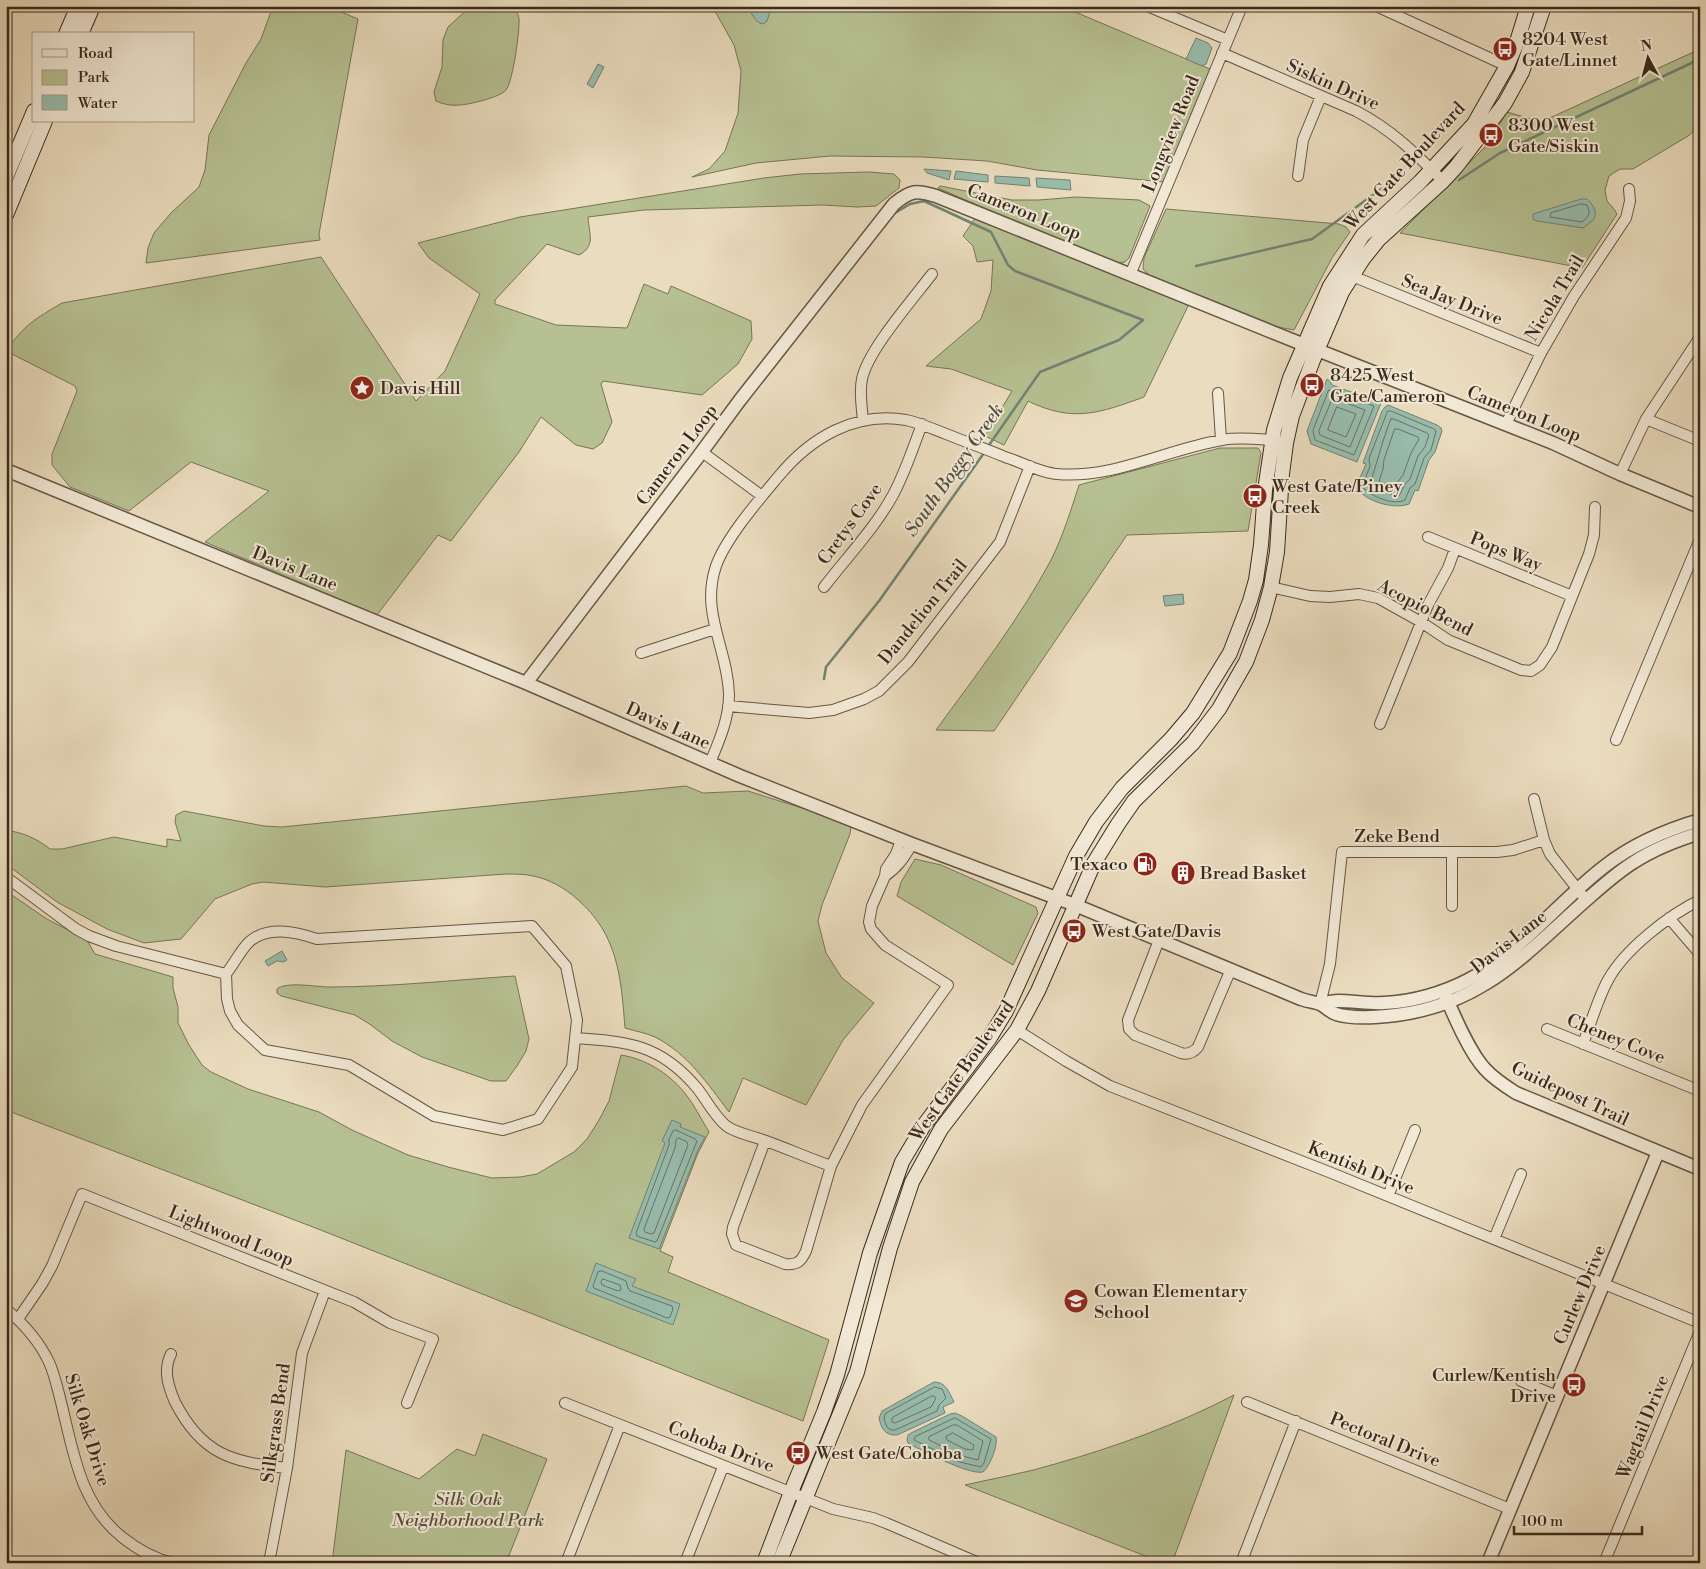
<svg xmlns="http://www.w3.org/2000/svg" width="1706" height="1569" viewBox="0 0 1706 1569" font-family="'Libre Bodoni',serif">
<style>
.green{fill:#b6c092;stroke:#787557}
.water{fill:#98bcad;stroke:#728273}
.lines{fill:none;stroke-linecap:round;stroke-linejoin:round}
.shore{stroke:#697364;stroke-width:1}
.stream{stroke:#728273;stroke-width:2.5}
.minor-casing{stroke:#665644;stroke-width:12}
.tertiary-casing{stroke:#665644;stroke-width:15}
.secondary-casing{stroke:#3a2a1c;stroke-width:16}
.minor{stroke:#f1e8d5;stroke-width:10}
.tertiary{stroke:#f1e8d5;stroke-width:12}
.secondary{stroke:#f1e8d5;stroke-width:14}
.labels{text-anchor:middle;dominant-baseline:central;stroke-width:4;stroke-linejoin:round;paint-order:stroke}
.poi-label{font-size:18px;fill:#3a2a1c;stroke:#f1e8d5;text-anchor:start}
.street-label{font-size:18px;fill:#3a2a1c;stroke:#f1e8d5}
.park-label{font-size:18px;font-style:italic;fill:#59503a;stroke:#f1e8d5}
.water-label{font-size:19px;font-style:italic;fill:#524e40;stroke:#f1e8d5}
</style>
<rect width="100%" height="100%" fill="#eadcbe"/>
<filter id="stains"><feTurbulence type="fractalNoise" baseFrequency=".004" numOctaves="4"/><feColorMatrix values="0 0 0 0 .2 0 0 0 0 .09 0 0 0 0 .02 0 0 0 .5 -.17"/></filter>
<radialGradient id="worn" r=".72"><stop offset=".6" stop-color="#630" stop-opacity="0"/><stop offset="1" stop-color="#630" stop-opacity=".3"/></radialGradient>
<!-- green -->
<path class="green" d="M273 6H327L358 19 319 234 320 240 146 263 148 248 154 233 171 213 199 187 205 170 209 135 246 63 261 39Z
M471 6H510C515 9 518 13 519 18 520 30 513 81 506 90 501 97 468 105 459 105 451 106 443 104 436 101L434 92 442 67 443 40 448 27Z
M712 6H1061L1210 69 1165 182 1037 170 987 161 923 157 830 156 756 163 692 177 709 169 725 151 738 113 741 71 734 45Z
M1700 49V126L1688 136 1633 169H1620L1609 176 1605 190 1607 201 1614 209 1617 214 1582 268 1400 233 1486 146 1507 112 1541 122Z
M868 172 894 174 900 180 899 188 876 206 857 207 823 205 644 210 588 217C589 234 596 246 579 255L547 244 495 300V304L556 325 627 328 644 284 668 294 671 286 751 321 752 339 738 364 702 395 603 381 601 384 612 422 602 443 593 449 576 445 541 417 519 452 451 541 438 535 377 615 205 542 269 491 191 462 129 511 70 487 52 465V454L77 391 75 386 6 351C24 325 35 319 62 303L321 257 416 401 445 371 480 294 429 258 418 243 520 217 764 178 800 174Z
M940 186 1012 200H1039L1076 197 1139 200 1150 206 1129 258 1125 262 1117 263 1067 244 938 188Z
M1166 209 1339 224 1346 227 1350 232 1332 258 1294 330 1273 326 1150 276 1143 269 1144 258Z
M976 217 1189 304 1144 397C1100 413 1073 423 1028 401L1004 445 985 436 1012 391 951 369 926 366 981 319 991 291 993 260 977 262 973 246 963 236Z
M1220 448H1258L1261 453 1248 531 1127 535 994 731 936 730C976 675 1019 620 1051 560 1063 536 1071 510 1079 485Z
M686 786 703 793 748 791 824 815 851 827 850 834 822 905 818 921 826 953 842 978 874 1003 843 1040 806 1105 743 1078 729 1112C707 1083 688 1054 655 1037 646 1033 635 1031 625 1028 621 977 618 934 577 899 565 888 549 879 533 876 525 874 515 874 506 874L325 887 263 882 252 884 215 899 181 939 144 943 107 929 57 902 6 864V830C24 833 36 838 50 849H62L114 837 167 847V839L181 841 175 822 176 815 184 811 264 826 282 827Z
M915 859 941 865 1036 907 1038 913 1013 965 897 896 901 882Z
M6 891 47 919 87 940 95 954 173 977V988L178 1007V1023L189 1045 202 1065 211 1072 248 1089 319 1112 352 1130 408 1155 448 1167 492 1178 520 1177 537 1174 574 1152 587 1139 599 1120 609 1101 621 1055C646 1059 668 1073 684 1092 694 1104 701 1119 709 1132L698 1153 660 1251 673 1257 668 1272 829 1340 803 1421 313 1227 6 1110Z
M515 976 529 1039 526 1051 517 1066 506 1081H491L422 1057 392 1041 371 1025 355 1015 281 996 277 993V989C286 981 317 987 329 987 391 987 453 980 515 976Z
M1234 1395 1172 1563H1163L965 1485C995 1478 1026 1473 1055 1464 1115 1447 1179 1424 1234 1395Z
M483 1434 547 1459 506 1563H332L346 1450 419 1479 457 1449 475 1456Z"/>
<!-- water -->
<path class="water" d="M745 6H772L767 21 763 24C754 23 752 11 745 6Z
M1196 38 1208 43 1212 48 1206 64 1202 66 1186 59Z
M598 64 604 67 593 88 587 84Z
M924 169 951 171 949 180 927 173Z
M956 171 988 175V182L954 179Z
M995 176 1029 178 1030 186 995 183Z
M1036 178 1070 180 1071 190 1037 187Z
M1581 199H1587C1592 203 1598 212 1594 219 1592 222 1586 225 1583 228L1537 221 1533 219V214Z
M1327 379 1330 381 1332 385 1381 403 1357 462 1311 444 1307 431Z
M1388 405 1437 425 1441 428 1442 431 1435 452 1429 460 1418 491 1415 490 1409 504C1394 510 1364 501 1356 487L1366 464 1363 463 1382 411 1385 407Z
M1183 594 1184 604 1165 606 1163 596Z
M282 951 287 960 283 962 277 961 268 966 265 961Z
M672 1120 681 1124 680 1127 705 1137 698 1150 659 1249 629 1238 665 1143 662 1141Z
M596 1263 636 1279 632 1286 680 1304 673 1325 586 1291Z
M934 1382C946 1382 949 1392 954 1402L943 1407 945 1413 897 1435C885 1436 881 1428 879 1418L882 1411Z
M955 1413 962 1416 996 1437C998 1446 990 1466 983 1472 968 1475 924 1451 909 1444L907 1441 908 1435 911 1433 950 1414Z"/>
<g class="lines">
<!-- shore -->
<path class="shore" d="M1581 204 1587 205C1591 214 1589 216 1582 222L1550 217 1551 213Z
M1329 390 1374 406 1354 455 1315 440 1313 431Z
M1333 398 1365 410 1350 447 1320 435 1319 431Z
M1337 407 1356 414 1346 437 1328 430Z
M1388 411H1391L1434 429 1436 431 1431 450 1424 458 1415 484 1410 488 1405 500C1393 506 1371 496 1362 487L1370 466 1369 459Z
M1391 419H1394L1427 433 1429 435 1425 447 1418 456 1410 479 1405 484 1399 496 1382 492 1370 484C1377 463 1382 441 1391 419Z
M1395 429H1398L1418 437 1419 439 1411 453 1403 475 1394 487 1384 484 1379 481 1383 469 1384 460Z
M676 1130 695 1139 697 1141 657 1241 655 1242 637 1236 636 1233 669 1145V1139L673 1131Z
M679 1138 687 1142 688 1145 654 1233 651 1234 645 1232 644 1229 675 1148 676 1140Z
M602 1271 626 1281 628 1288 630 1291 672 1306 673 1309 670 1317 667 1318 594 1288 593 1286 598 1272Z
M603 1279 620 1285 621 1290 618 1291 602 1285 601 1282Z
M935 1387 942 1389 946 1398 939 1405 937 1411 895 1430H891L887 1427 884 1419 885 1414Z
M932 1396H934L936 1398 931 1407 895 1423 892 1422V1418Z
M955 1418 991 1439 984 1463 981 1467 960 1462 914 1440 915 1437Z
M953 1425H957L983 1441 978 1460 962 1456 929 1440V1437Z
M953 1433 974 1445 973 1450 965 1449 947 1440 946 1437Z"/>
<!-- stream -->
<path class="stream" d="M1459 180 1500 153 1700 59
M895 213 910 204 924 201 991 232 1008 265 1015 271 1143 320 1119 340 1040 372 987 448
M1196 266 1312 239 1402 174
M824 679 826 667 879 601 984 453"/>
<defs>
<path id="minor" d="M1147 6 1228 40
M1376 6 1507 66
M1222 53 1356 111C1392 130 1414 152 1443 181
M1298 176 1303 140 1321 96
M1130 275 1242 6
M1352 276 1541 353
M1218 393 1221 440
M1646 419 1700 441
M863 421C862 407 859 393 862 379 868 350 913 299 932 274
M1506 424 1541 353 1574 296 1626 218 1630 201 1629 189
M702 452 762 496
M1620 474 1646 419 1700 337
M1428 537 1572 596
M824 587C847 557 875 528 893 495 905 473 913 448 922 424
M1271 587 1310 596 1330 597 1359 594 1378 598 1421 622 1448 640 1521 670 1531 671 1540 665 1552 647 1589 554 1594 535 1595 507
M641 653 715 629
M728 706 809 713 833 710 864 699 879 691 908 662 1000 542 1030 466
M1380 724 1428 605 1448 568 1455 549
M1616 740 1700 539
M710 763C719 741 729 719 729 695 728 649 700 613 716 566 726 538 758 501 778 477 810 438 855 411 906 420 920 423 933 429 946 434 966 442 986 449 1005 457 1021 462 1041 473 1057 474 1113 479 1168 449 1222 440 1238 437 1256 439 1272 440
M1534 799 1544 840 1550 854 1586 900
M1452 852V906
M885 876C898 867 904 858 912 844
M6 877 76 929 89 936 116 946 226 974C234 964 240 951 249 942 268 925 296 932 317 939L532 926 566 966 577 1020 572 1067 538 1119 503 1130 434 1116 349 1065 265 1050 238 1025 230 1011 227 999 226 974
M1669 918 1700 954
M1159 940 1128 1020 1129 1029 1135 1035 1181 1053C1188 1055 1193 1053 1198 1047L1231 969
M1320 1004 1330 964 1342 852H1497L1513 850 1544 840
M1547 1029 1700 1091
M1017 1030 1066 1061 1110 1086 1329 1172 1700 1323
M575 1038C629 1042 660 1044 697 1088 706 1099 716 1119 728 1127 737 1133 752 1136 763 1140 786 1148 808 1158 831 1166L806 1251C801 1262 797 1265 785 1264L736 1245 732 1234 733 1227 765 1141
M1583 1044C1591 1023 1598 998 1608 980 1625 949 1669 915 1700 900
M831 1166 862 1105 948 985 885 945 871 929 869 922 872 906 885 876 886 869 896 854 901 840
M1388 1196 1415 1130
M1494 1239 1521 1174
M6 1309C24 1324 39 1341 49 1362 54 1373 57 1386 60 1398 73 1449 79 1503 122 1537 137 1549 154 1559 173 1563
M18 1319 42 1284 52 1266 82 1194 354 1302 390 1323 433 1339 407 1403
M171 1354C163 1370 168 1386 175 1402 202 1455 232 1462 287 1468
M1521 1381 1557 1396
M1247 1402 1510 1509
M565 1403 833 1509 873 1518 886 1523 979 1563
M269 1563 287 1468 302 1353 325 1291
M566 1563 620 1425
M685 1563 723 1467
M1241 1563 1296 1421
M1604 1563 1700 1331"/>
<path id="tertiary" d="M6 470 526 683 740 776 912 844 1075 905 1301 999C1307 1001 1314 1002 1320 1004 1325 1006 1330 1012 1336 1014 1351 1019 1380 1017 1396 1015 1482 1004 1523 956 1584 902 1600 888 1616 873 1634 862 1654 849 1677 840 1700 833
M526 683 698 457 740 400 894 204C911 190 916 190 936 196L1292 340 1553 443 1620 474 1700 507
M1446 997C1455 1018 1470 1053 1485 1069 1494 1079 1505 1086 1516 1093L1700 1169
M1320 1004C1326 1003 1332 1001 1338 1001 1354 1001 1369 1004 1384 1003 1412 1002 1443 993 1468 980 1519 954 1559 901 1605 866 1633 844 1666 830 1700 820
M1488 1563 1658 1152"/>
<path id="secondary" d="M66 34 78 6
M81 34 93 6
M6 177 34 111
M6 215 45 121
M764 1563 791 1492 824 1412 837 1375 870 1253 902 1162 924 1125 989 1039 1006 1011 1076 856 1096 822 1122 788 1171 739 1193 713 1230 653 1250 601 1256 580 1261 545 1265 490 1274 430 1290 378 1330 286 1363 235 1420 182 1474 124 1507 66 1516 45 1528 6
M779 1563 857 1372 890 1248 912 1182 941 1129 1017 1030 1038 991 1094 863 1118 824 1134 801 1193 743 1219 709 1246 662 1262 620 1271 587 1277 552 1282 474 1286 443 1292 416 1313 360 1342 292 1363 259 1379 239 1443 181 1456 167 1505 103 1522 72 1544 6"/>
</defs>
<!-- minor casing -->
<use href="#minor" class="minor-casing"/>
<!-- tertiary casing -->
<use href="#tertiary" class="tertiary-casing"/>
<!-- secondary casing -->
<use href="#secondary" class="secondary-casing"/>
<!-- minor -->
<use href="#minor" class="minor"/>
<!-- tertiary -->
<use href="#tertiary" class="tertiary"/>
<!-- secondary -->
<use href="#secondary" class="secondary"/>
</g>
<!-- icons -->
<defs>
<symbol id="bus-disc" viewBox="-11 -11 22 22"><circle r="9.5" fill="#8f2418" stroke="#f1e8d5"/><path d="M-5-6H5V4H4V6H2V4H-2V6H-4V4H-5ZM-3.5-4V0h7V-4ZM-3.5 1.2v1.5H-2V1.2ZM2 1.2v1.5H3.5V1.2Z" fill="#fff"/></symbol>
<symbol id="sight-disc" viewBox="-11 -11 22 22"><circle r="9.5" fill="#8f2418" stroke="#f1e8d5"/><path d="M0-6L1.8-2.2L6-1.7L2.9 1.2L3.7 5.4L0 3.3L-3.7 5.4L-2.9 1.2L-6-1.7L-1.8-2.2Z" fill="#fff"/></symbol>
<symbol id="fuel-disc" viewBox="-11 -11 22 22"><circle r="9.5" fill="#8f2418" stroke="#f1e8d5"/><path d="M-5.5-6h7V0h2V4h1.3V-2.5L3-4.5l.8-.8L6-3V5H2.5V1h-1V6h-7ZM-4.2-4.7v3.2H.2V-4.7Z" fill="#fff"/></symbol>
<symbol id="building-disc" viewBox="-11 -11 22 22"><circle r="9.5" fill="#8f2418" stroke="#f1e8d5"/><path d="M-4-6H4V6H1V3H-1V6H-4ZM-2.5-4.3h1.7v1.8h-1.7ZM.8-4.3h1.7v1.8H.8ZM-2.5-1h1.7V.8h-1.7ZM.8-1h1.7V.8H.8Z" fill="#fff"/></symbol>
<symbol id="school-disc" viewBox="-11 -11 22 22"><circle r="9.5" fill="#8f2418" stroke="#f1e8d5"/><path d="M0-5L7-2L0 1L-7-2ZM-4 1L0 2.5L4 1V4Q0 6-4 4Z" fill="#fff"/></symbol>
</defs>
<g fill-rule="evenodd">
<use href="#bus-disc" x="1491" y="35" width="28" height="28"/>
<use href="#bus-disc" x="1477" y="121" width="28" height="28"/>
<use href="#bus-disc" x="1298" y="371" width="28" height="28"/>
<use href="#sight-disc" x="348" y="374" width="28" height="28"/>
<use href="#bus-disc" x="1241" y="482" width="28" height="28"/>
<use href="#fuel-disc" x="1131" y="850" width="28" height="28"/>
<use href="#building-disc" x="1169" y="859" width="28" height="28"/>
<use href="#bus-disc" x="1060" y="917" width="28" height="28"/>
<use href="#school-disc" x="1062" y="1287" width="28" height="28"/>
<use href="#bus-disc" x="1560" y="1371" width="28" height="28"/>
<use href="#bus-disc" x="784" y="1439" width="28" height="28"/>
</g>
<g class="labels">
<!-- poi labels -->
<g class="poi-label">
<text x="1522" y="39">8204 West<tspan x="1522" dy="21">Gate/Linnet</tspan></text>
<text x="1508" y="125">8300 West<tspan x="1508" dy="21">Gate/Siskin</tspan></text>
<text x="1330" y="375">8425 West<tspan x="1330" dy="21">Gate/Cameron</tspan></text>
<text x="380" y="388">Davis Hill</text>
<text x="1272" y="486">West Gate/Piney<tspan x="1272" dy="21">Creek</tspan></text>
<text x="1128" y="864" text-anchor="end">Texaco</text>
<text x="1200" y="873">Bread Basket</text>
<text x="1092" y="931">West Gate/Davis</text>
<text x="1094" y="1291">Cowan Elementary<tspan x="1094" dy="21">School</tspan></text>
<text x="1556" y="1375" text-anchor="end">Curlew/Kentish<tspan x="1556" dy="21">Drive</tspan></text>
<text x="816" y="1453">West Gate/Cohoba</text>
</g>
<!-- street labels -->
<g class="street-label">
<text transform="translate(1333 85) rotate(24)">Siskin Drive</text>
<text transform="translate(1171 134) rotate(-68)">Longview Road</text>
<text transform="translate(1405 166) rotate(-47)">West Gate Boulevard</text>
<text transform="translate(1024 212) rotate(22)">Cameron Loop</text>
<text transform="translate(1555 298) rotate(-59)">Nicola Trail</text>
<text transform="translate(1452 300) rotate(22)">Sea Jay Drive</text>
<text transform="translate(1524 414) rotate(22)">Cameron Loop</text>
<text transform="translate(677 455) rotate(-53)">Cameron Loop</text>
<text transform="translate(850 524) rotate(-54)">Cretys Cove</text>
<text transform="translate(1506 552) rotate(22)">Pops Way</text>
<text transform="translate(295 569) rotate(22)">Davis Lane</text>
<text transform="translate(1425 608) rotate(27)">Acopio Bend</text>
<text transform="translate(923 612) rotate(-51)">Dandelion Trail</text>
<text transform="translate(668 726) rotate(24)">Davis Lane</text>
<text x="1397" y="836">Zeke Bend</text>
<text transform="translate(1509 942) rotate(-38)">Davis Lane</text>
<text transform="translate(1616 1039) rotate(22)">Cheney Cove</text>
<text transform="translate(962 1071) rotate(-55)">West Gate Boulevard</text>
<text transform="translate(1570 1094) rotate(25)">Guidepost Trail</text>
<text transform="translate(1361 1168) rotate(22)">Kentish Drive</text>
<text transform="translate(231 1236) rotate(22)">Lightwood Loop</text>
<text transform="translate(1580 1295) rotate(-67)">Curlew Drive</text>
<text transform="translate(276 1423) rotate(-82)">Silkgrass Bend</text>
<text transform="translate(1643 1427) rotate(-68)">Wagtail Drive</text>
<text transform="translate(87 1430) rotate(73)">Silk Oak Drive</text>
<text transform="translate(1385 1440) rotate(22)">Pectoral Drive</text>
<text transform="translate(721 1447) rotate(21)">Cohoba Drive</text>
</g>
<!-- park labels -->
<g class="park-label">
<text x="468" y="1499">Silk Oak<tspan x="468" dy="21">Neighborhood Park</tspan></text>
</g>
<!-- water labels -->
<g class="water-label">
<text transform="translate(954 470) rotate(-55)">South Boggy Creek</text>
</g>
</g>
<!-- margin -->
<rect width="1706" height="1569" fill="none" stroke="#eadcbe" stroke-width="25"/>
<rect x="8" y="8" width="1691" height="1554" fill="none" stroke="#3a2a1c" stroke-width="2.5"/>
<rect x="12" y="12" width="1681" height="1544" fill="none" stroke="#3a2a1c"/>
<!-- legend -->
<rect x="32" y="32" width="162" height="90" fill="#f1e8d5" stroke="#a89c8b"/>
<rect x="42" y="49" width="25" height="8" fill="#f1e8d5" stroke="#a89c8b"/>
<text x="78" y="58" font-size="15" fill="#3a2a1c">Road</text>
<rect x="42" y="70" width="25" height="15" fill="#b6c092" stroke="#a89c8b"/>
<text x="78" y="82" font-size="15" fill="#3a2a1c">Park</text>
<rect x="42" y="95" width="25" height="15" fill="#98bcad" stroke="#a89c8b"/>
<text x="78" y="108" font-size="15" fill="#3a2a1c">Water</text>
<!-- north arrow -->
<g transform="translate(1648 58) rotate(353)" stroke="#f1e8d5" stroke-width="4" paint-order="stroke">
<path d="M0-4L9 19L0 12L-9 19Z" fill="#3a2a1c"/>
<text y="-8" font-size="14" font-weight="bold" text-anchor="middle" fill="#3a2a1c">N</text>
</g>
<!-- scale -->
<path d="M1514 1526v8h128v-8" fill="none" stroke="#3a2a1c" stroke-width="2.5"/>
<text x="1521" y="1526" font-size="15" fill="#3a2a1c" stroke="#f1e8d5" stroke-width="4" paint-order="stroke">100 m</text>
<rect width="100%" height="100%" filter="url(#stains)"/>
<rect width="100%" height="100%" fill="url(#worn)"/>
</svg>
